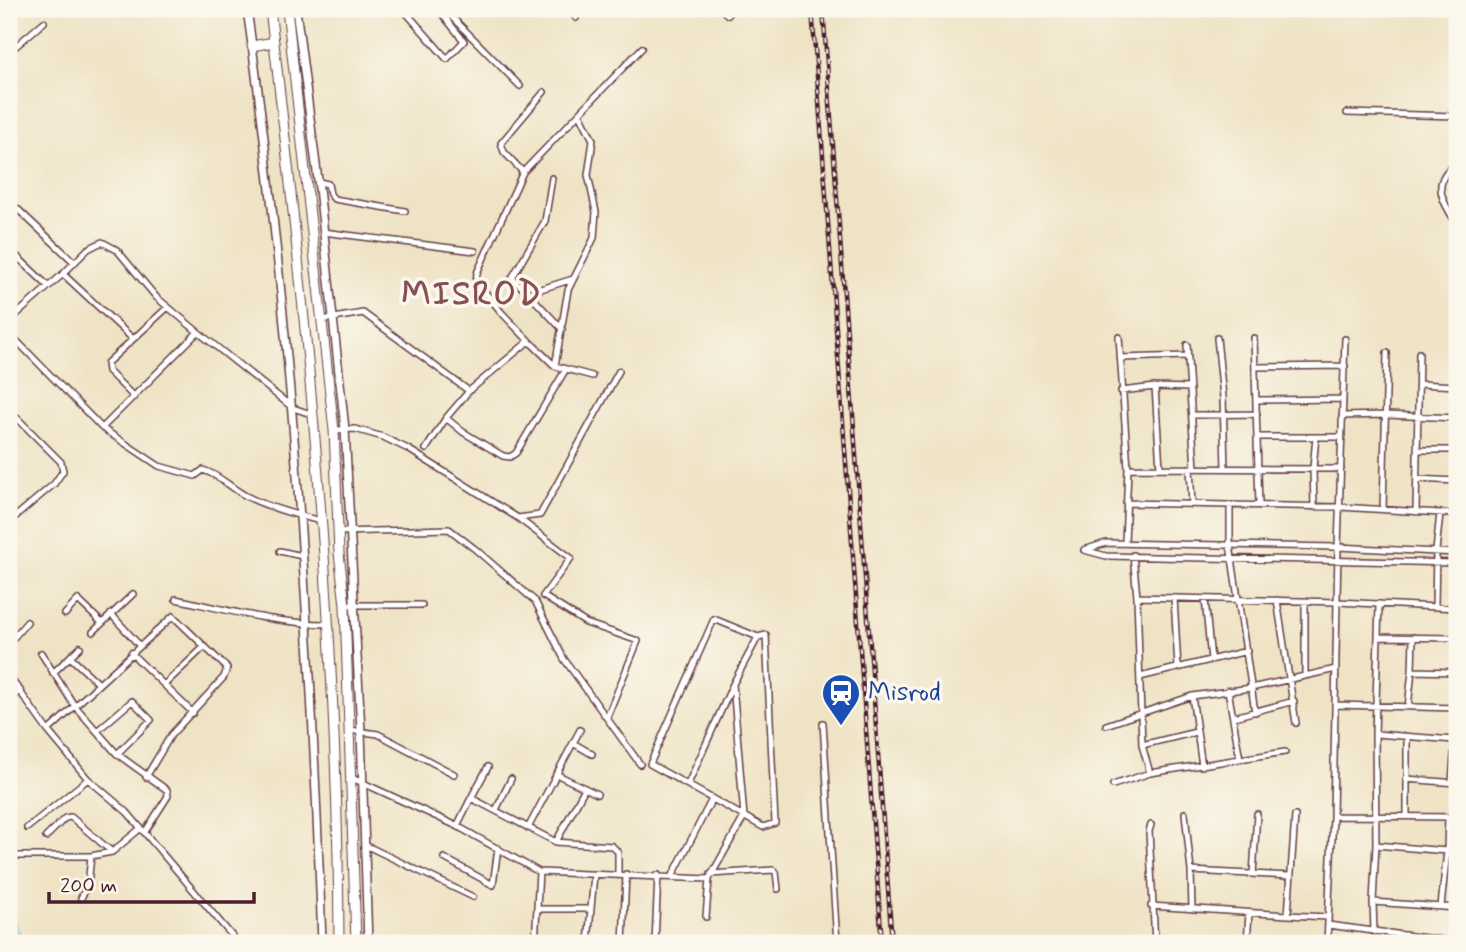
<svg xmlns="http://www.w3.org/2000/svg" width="1466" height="952" viewBox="0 0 1466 952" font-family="Mynerve,sans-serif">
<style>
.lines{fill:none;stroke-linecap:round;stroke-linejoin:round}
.stream{stroke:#52b8d0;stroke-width:2}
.minor-casing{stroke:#633c42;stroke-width:8}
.tertiary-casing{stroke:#633c42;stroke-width:10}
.primary-casing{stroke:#633c42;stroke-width:11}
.minor{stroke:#fff;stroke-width:5}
.tertiary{stroke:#fff;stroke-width:7}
.primary{stroke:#fff;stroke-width:9}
.rail-casing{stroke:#4a1f2b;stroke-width:4.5}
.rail{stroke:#fbf7ec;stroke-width:2;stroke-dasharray:5;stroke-linecap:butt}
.labels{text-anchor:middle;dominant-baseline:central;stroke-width:7;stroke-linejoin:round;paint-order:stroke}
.transit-label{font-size:26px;fill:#164399;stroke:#fbf7ec;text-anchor:start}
.district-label{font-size:33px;font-weight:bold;letter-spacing:2px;fill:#875055;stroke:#fbf7ec}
</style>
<rect width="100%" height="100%" fill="#fbf7ec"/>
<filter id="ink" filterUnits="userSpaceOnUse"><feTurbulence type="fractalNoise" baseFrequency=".0143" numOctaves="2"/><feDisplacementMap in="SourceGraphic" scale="14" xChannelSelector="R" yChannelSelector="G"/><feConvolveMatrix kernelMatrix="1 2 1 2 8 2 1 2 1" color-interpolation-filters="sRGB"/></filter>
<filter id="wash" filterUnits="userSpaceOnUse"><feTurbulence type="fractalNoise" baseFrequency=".00686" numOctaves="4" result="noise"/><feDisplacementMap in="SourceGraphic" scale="28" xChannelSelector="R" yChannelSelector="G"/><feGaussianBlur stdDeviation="1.57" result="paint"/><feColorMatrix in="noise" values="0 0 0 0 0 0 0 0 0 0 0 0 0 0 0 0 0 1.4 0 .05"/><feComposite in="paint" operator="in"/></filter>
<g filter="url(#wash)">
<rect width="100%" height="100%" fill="#efe3c5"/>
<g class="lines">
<!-- stream -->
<path class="stream" d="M9 920H11L19 933 20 943"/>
</g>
</g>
<g filter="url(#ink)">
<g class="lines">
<defs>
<path id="minor" d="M403 9 447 59 464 41 438 9
M444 9 520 86
M570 9 576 18
M721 9 728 15
M9 52 44 22
M1347 113 1457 116
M1457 162C1429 183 1443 200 1457 225
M523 172 504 152 501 143 544 92
M552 178 545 221 512 278 528 293 573 279
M319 182 328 184 330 194 334 199 405 211
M9 201 74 262
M323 232 475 251
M9 249 48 286
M63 274 133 339
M528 293 562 329
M322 320 363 313 469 391
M9 321 63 274 88 249 102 242 117 250 156 297 198 332 293 408 314 415
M9 333 102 428 198 332
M1119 337 1128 468 1125 543
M1217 338 1223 397 1225 468
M1254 338 1259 506
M529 341 555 366 592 376
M1187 345 1195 468
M1120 358 1188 356
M555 366 568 290 594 238 596 212 588 175 593 140 580 114
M1255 367 1345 366
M1419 384 1457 386
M1155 387 1160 468
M1121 391 1155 387 1190 388
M134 397 108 371 107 363 168 307
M1257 400 1342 399
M9 410 61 462 63 471 54 484 9 522
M1192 415 1257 414
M1342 416 1386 415 1457 418
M446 418 463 432 503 456 510 457 516 453 566 369
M102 428 159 466 195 476 203 470C218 474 231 488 246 496 269 508 296 515 321 521
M334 430 355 429 383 437 408 449 518 518 571 558 543 596 586 623 638 641 607 717
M1257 437H1341
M426 449 446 418 469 391 529 341 502 313 476 281 477 273 523 172 642 48
M1418 450H1457
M1128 468 1341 469
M1190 468 1192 504
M1417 479 1457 481
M1126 503 1340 507 1457 514
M1230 505V545L1255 712
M1314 507 1313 468 1316 437
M1383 509 1387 353
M1416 512 1419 353
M518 518 540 515 619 371
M339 532 449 529 475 549 535 601 564 659 640 764
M1084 550 1106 543 1338 547 1457 553
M1084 550 1106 556 1457 563
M280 551 302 556
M1133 555 1137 597 1142 745 1150 773
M1137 597 1338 602 1457 608
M1174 598 1178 668
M176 599C227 610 277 624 329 624
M1205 599 1211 660
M1277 600 1296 723
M351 605H422
M1435 607 1436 551 1440 513
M65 614 78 600 102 623
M111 614 139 645
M714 619 758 637 766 635 775 823 763 827 650 764Z
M93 632 133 594
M1378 637 1457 638
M9 643 27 622
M41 653 74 705 117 754 167 790 168 796 145 832
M131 653 193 713
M70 657 98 683
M1412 671 1457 672
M53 673 80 647
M9 676 48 731 88 779 127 812 238 943
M1305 676V601
M1140 677 1247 651
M164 685 204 647
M1228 690 1240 759
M1192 696 1202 766
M9 701 20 690
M1335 705 1457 708
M1408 707 1412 671 1413 637
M1234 717 1294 701
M823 723 837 943
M1106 725 1192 696 1251 688 1336 669
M350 730 378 734 454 774
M48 731 173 616 227 668 224 677 171 735 146 777
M97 731 132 701 151 720 117 754
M1375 734 1455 740
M1407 737V816
M573 743 592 754
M1142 745 1196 732
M556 774 597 794
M352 778 457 826 539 872 709 879 744 817 733 684
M1406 779 1457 783
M1452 782 1457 715
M688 784 733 684 758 637
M1113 785 1150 773 1285 752
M471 798 488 767
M496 810 511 779
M1185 813 1191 871 1192 909
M1295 816 1288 915 1328 917
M1333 816 1457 817
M1151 825 1149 831 1155 943
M457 826 471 798 556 842 612 846 618 852V874
M27 828 88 779
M528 828 580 730
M46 837 65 818 71 817 112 852
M556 842 585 788
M365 845 473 897
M1376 845 1447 851
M9 856H91L112 852 141 828
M444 858 493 885 498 848
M1191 871 1290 876
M711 874 773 870 776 872 778 889
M1253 874 1257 814
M672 877 712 799
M81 898 88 885 91 856
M1373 902 1457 908
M1151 906 1288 915
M1441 906 1447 851 1448 817
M537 909H591
M706 917 709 879
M1328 925 1457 942
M1374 932 1373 902 1376 845 1375 734 1379 604
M535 943 539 872
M588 943 594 874
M623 943 626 874
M655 943 658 875
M1247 943 1249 913
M1327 943 1333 816 1338 547 1345 339"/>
<path id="tertiary" d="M247 9C291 318 311 631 322 943
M296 9 319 188 345 429 361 731 368 943"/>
<path id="primary" d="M270 9C307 319 338 630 339 943
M287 9 334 430 339 553 345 605 356 943
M252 46 274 42"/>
</defs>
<!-- minor casing -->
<use href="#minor" class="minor-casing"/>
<!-- tertiary casing -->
<use href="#tertiary" class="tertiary-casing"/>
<!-- primary casing -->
<use href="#primary" class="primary-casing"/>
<!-- minor -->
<use href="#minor" class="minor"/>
<!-- tertiary -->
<use href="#tertiary" class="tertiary"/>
<!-- primary -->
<use href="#primary" class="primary"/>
<defs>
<path id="rail" d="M812 9 882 943
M823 9 892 943"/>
</defs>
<!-- rail casing -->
<use href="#rail" class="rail-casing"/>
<!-- rail -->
<use href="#rail" class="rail"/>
</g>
</g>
<!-- icons -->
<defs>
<symbol id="station-pin" viewBox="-11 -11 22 30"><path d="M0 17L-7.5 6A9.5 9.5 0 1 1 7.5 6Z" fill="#1a4fb4" stroke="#fbf7ec"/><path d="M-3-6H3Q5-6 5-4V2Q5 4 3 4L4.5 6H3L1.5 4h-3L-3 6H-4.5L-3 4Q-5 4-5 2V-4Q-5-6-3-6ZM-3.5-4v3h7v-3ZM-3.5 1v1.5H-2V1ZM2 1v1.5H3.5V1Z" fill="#fff"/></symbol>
</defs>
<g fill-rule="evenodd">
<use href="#station-pin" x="819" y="671" width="44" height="60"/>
</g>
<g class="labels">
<!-- transit labels -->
<g class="transit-label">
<text x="868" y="693">Misrod</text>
</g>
<!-- district labels -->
<g class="district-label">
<text x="472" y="295">MISROD</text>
</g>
</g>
<!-- margin -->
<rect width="1466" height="952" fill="none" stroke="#fbf7ec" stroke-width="35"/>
<!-- scale -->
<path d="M49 892v10h205v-10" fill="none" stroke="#4a1f2b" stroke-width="3.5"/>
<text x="60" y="892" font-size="21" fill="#4a1f2b" stroke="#fbf7ec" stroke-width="5" paint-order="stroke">200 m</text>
</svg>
